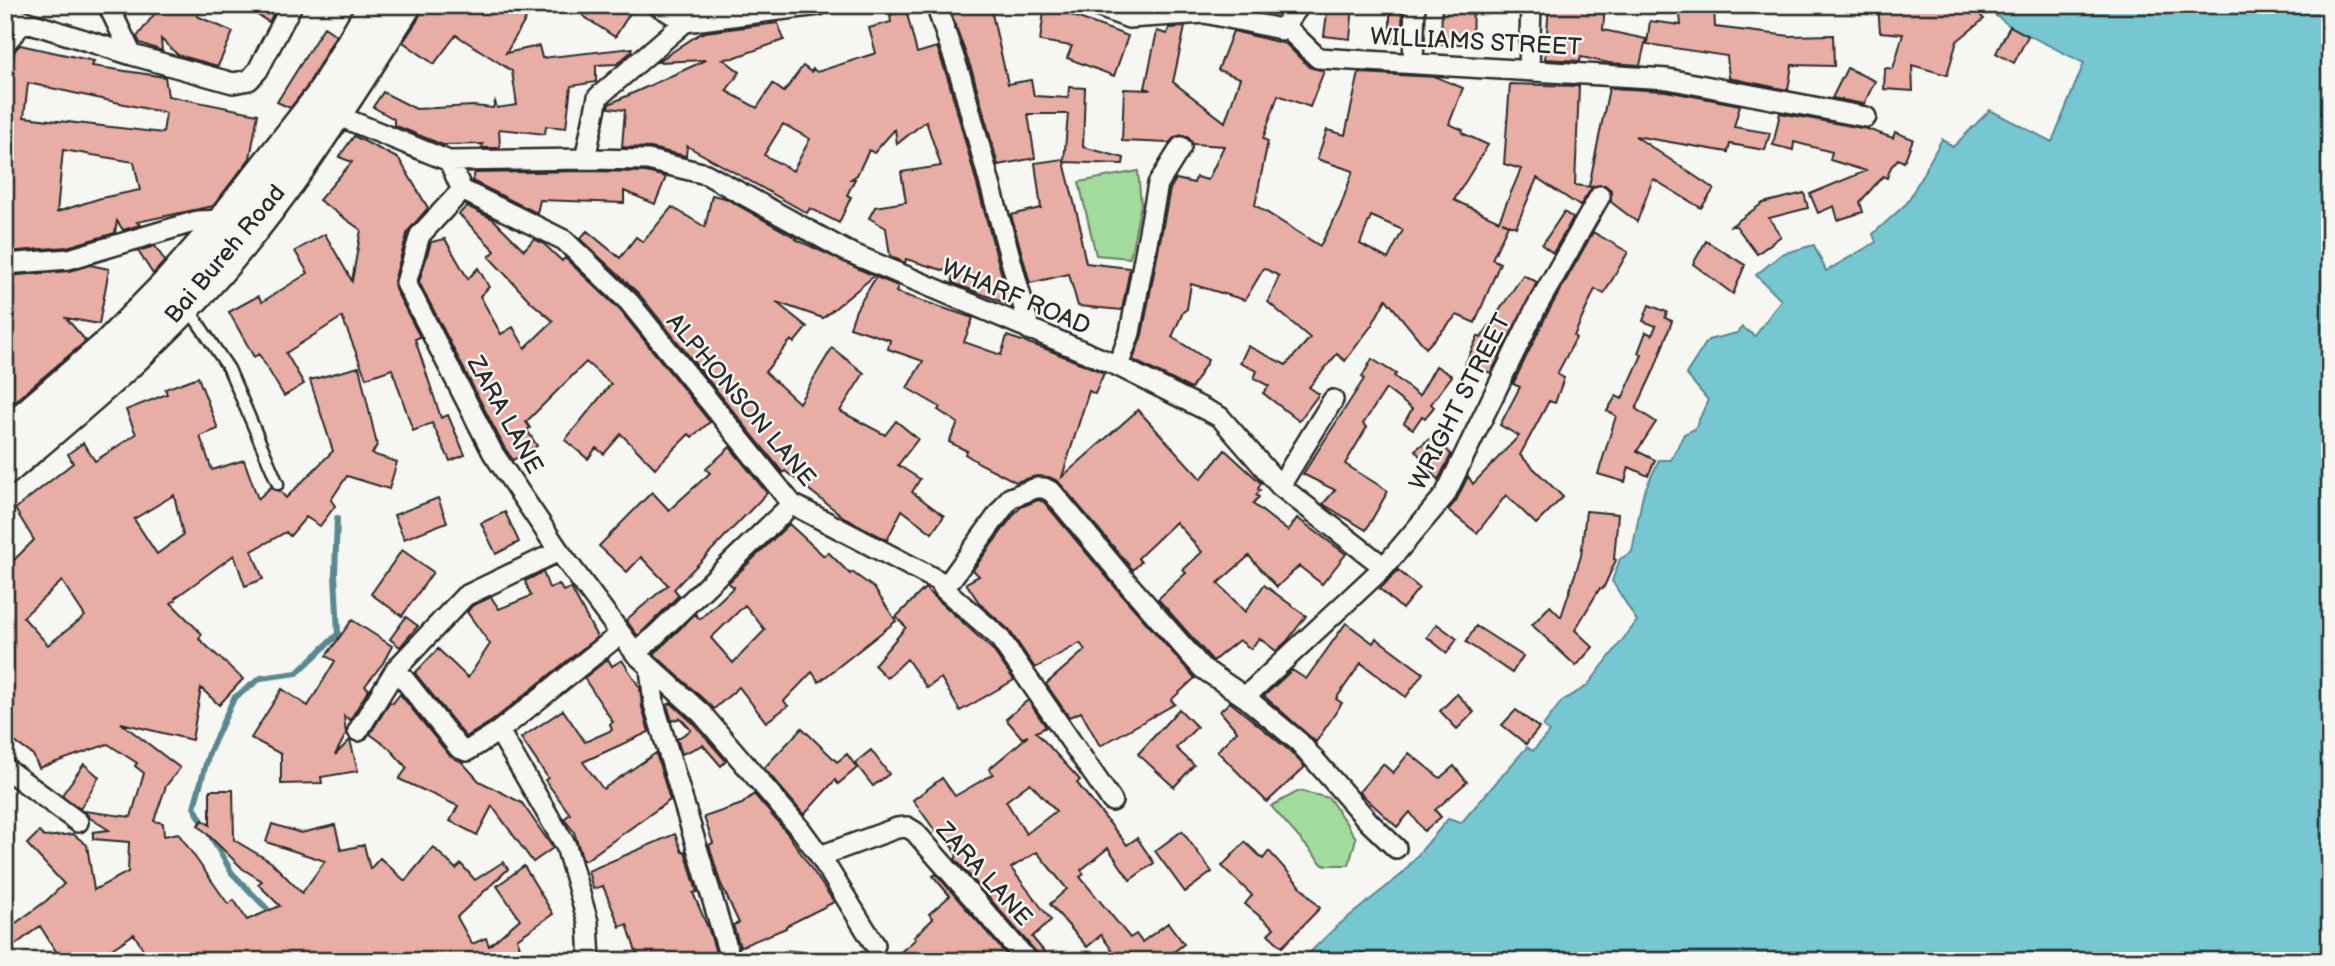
<svg xmlns="http://www.w3.org/2000/svg" width="2335" height="966" viewBox="0 0 2335 966" font-family="'Balsamiq Sans',sans-serif">
<style>
.green{fill:#a3da9d;stroke:#678264;stroke-width:2}
.water{fill:#77c7d3;stroke:#598990;stroke-width:2}
.lines{fill:none;stroke-linecap:round;stroke-linejoin:round}
.stream{stroke:#598990;stroke-width:6}
.building{fill:#e8aea5;stroke:#2b2b2b;stroke-width:2;fill-rule:evenodd}
.service-casing{stroke:#2b2b2b;stroke-width:15}
.minor-casing{stroke:#2b2b2b;stroke-width:24}
.trunk-casing{stroke:#2b2b2b;stroke-width:37}
.service{stroke:#f6f6f2;stroke-width:10}
.minor{stroke:#f6f6f2;stroke-width:19}
.trunk{stroke:#f6f6f2;stroke-width:32}
.labels{text-anchor:middle;dominant-baseline:central;stroke-width:5;stroke-linejoin:round;paint-order:stroke}
.street-label{font-size:24px;fill:#2b2b2b;stroke:#f6f6f2}
</style>
<rect width="100%" height="100%" fill="#f6f6f2"/>
<filter id="ink" filterUnits="userSpaceOnUse"><feTurbulence type="fractalNoise" baseFrequency=".0143" numOctaves="2"/><feDisplacementMap in="SourceGraphic" scale="14" xChannelSelector="R" yChannelSelector="G"/><feConvolveMatrix kernelMatrix="1 2 1 2 8 2 1 2 1" color-interpolation-filters="sRGB"/></filter>
<g filter="url(#ink)">
<!-- green -->
<path class="green" d="M1138 171 1141 204 1130 258 1096 255 1079 182Z
M1299 791 1329 798 1356 838 1349 865H1323L1271 806Z
M788 950 852 960 853 961H775Z"/>
<!-- water -->
<path class="water" d="M1984 5H2330V961H1301L1336 927 1401 875 1448 819 1461 823 1527 747 1533 751 1549 732 1543 726 1562 701 1587 686 1637 621 1612 581 1620 559 1632 552 1643 494 1659 460H1671L1684 434 1695 429 1708 400 1686 374 1708 340 1737 333 1742 327 1755 336 1781 300 1756 275 1782 254 1814 245 1826 271 1876 242 1873 234 1907 203 1942 139 1953 147 1990 110 2052 142 2084 63 2010 26 1984 7Z"/>
<g class="lines">
<!-- stream -->
<path class="stream" d="M274 916 232 873 194 807 209 753 234 698 261 678 297 673 338 634 335 574 337 518"/>
</g>
<!-- building -->
<path class="building" d="M161 5H203L197 16 233 32 218 66 178 55 161 39 162 51 140 43 137 37Z
M241 5H278L269 22Z
M424 5H534L506 53 539 46 542 58 632 48V51L617 64 596 65V82L571 86 566 128 546 126 545 134 499 129 500 148H482L483 144 443 145 394 125V119L373 107 383 92 416 109 473 106 493 108 495 102 497 108 517 105 512 71 456 35 434 64 403 42 417 21Z
M590 5H635L615 37 583 16Z
M957 5H990L1008 84 1031 80 1034 96 1068 98 1069 87 1085 88 1083 147 1124 158 1123 164 1064 162 1082 234 1080 235 1086 263 1130 268 1122 310 1078 306 1069 274 1030 283 1011 215 1041 208 1035 163 1063 159 1064 161 1068 114H1028L1035 158 998 165 973 74 949 7Z
M1328 5H1353L1350 39 1324 36Z
M1442 5H1473L1472 44H1441Z
M1549 5 1605 6 1603 30 1646 39 1640 65 1609 63 1581 57 1580 61 1545 59Z
M1679 5H1714L1715 27 1790 36 1833 35 1834 66 1792 65 1788 90 1729 78 1727 56 1647 44 1650 21 1681 25Z
M1878 5H1970L1984 19 1957 41 1947 75 1912 65 1913 91 1884 89 1885 68 1893 69 1903 34 1880 32Z
M1390 7H1403L1401 43 1390 42Z
M906 10 917 53 937 47 949 82 1010 305 953 283 952 273 906 259 905 263 890 256 886 228 869 218 875 207 906 202 901 172 941 166 926 121 897 144 895 129 874 153 869 150 857 175 851 179H855L847 195 851 197 839 223 810 208 807 213 687 146 686 156 651 148 622 147 625 110 608 108 609 104 706 60 657 62 698 35 705 32 778 23 784 40 733 58 723 59 740 72 726 91 757 108 773 84 784 92 803 66 811 72 813 69 817 72 876 53 869 28 891 22 890 15ZM783 124 810 139 793 171 764 155Z
M1044 11 1068 14 1128 36 1114 76 1067 58 1072 46 1040 41Z
M2010 26 2028 36 2014 63 1996 53Z
M324 27 336 35 306 88 290 108 277 102Z
M1185 27 1173 82 1225 122 1240 78 1218 70 1233 31 1286 44 1309 67 1324 71 1310 107 1278 95 1263 139 1268 141 1255 205 1320 246 1340 208 1353 171 1317 159 1327 130 1345 135 1359 73 1436 77 1463 88 1449 124 1463 130 1462 133 1488 145 1454 200 1499 221 1521 169 1504 164 1510 84 1579 86 1575 185 1591 187 1589 186 1609 88 1666 91 1740 105 1734 127 1770 133 1765 150 1730 144 1728 152 1635 136 1714 189 1701 208 1653 179 1637 222 1611 202V190L1605 185 1593 186 1580 206 1537 178 1516 227 1502 222 1508 225 1492 259 1500 263 1475 323 1457 315 1426 348 1386 299 1372 325 1345 361 1337 354 1309 387 1319 394 1299 421 1263 393 1269 386 1254 378 1257 371 1240 363 1248 346 1286 365 1310 338 1268 302 1279 276 1264 268 1245 300 1191 284 1187 309 1183 312 1172 337 1208 360 1191 389 1133 360 1142 335 1170 189 1176 179 1194 183 1196 177 1208 180 1224 146 1193 144 1188 137 1182 135 1175 137 1169 143 1122 141 1124 89 1151 90 1145 88 1157 31 1167 34 1169 28ZM1371 216 1403 230 1388 259 1360 244Z
M20 45 94 61 92 66 165 77 168 96 258 114 250 158 213 206 137 222 140 225 123 230 117 221 115 233 67 247 5 252V123L8 96 5 95V88L15 50ZM28 83 166 113 163 133 24 117ZM63 150 134 162 140 190 101 198 57 212Z
M1847 68 1875 81 1864 104 1832 98Z
M1780 113 1867 129 1893 138 1895 132 1913 139 1904 162 1898 159 1891 167 1887 178 1883 176 1860 202 1863 212 1838 220 1834 206 1818 213 1810 194 1866 171 1830 160 1832 152 1794 142 1793 150 1773 145Z
M354 136 399 159 428 208 408 231 394 281 395 289 420 337 415 339 441 418 448 415 465 455 450 461 432 423 413 431 392 369 366 378 342 317 286 353 304 384 284 396 259 354 254 357 229 312 258 296 262 302 308 273 295 251 325 234 352 281 361 230 319 200 352 162 339 157Z
M585 171 646 172 666 177 655 204 624 191V203L540 200 537 213 472 181 475 173Z
M1804 193 1808 208 1769 218 1781 236 1757 254 1736 226H1731L1763 203Z
M712 195 725 198 796 238 795 239 874 276 823 318 776 302 807 327 794 343 791 340 765 372 799 403 832 348 864 373 840 411 885 435 896 421 918 439 898 465 920 479 912 492 944 516 932 533 902 510 887 540 845 518 785 471 783 473 639 294 580 239 587 231 620 258 636 237 643 242 672 207 705 227Z
M467 206 493 219 524 250 534 239 543 243 562 261 565 258 620 310 710 422 692 437 689 434 655 468 621 434 604 454 596 448 588 459 565 440 611 384 586 362 526 422 530 428 527 430 537 446 513 460 504 447 419 282 431 242 445 239 468 279 478 268 489 287 480 296 501 334 513 327 525 348 553 321 531 302 489 257 495 251 459 214Z
M1564 212 1573 218 1553 253 1542 245Z
M1593 232 1628 252 1604 294 1595 289 1574 336 1576 338 1557 374 1564 378 1555 403 1549 401 1520 455 1563 497 1536 524 1506 495 1477 533 1448 510 1456 501 1468 476 1473 484 1519 436 1500 425 1520 387 1513 384 1547 314Z
M1706 241 1745 265 1733 294 1693 264Z
M155 246 165 261 153 274 138 251Z
M90 265 109 269 99 324 66 318 86 341 15 401 5 389V276L70 271Z
M1523 275 1537 282 1491 373 1465 364 1478 336 1481 338Z
M876 277 898 286 896 292 973 318 964 342 1001 355 1007 336 1046 349 1104 373 1095 394 1089 391 1062 477 1138 410 1201 479 1225 450 1261 483 1258 489 1260 490 1256 495 1259 497 1253 504 1288 531 1297 518 1346 554 1322 584 1299 566 1277 587 1249 556 1218 583 1245 612 1264 585 1306 616 1287 641 1276 651 1259 638 1251 649 1239 640 1213 661 1158 599 1186 573 1183 570 1202 552 1176 522 1138 558 1141 562 1133 570 1058 481 1049 477 1036 476 1016 482 979 463 965 454 967 451 949 442 958 423 938 410 940 407 907 388 923 361 888 349 890 340 850 327 856 310Z
M1649 305 1667 312 1665 318 1672 321 1654 370 1636 409 1656 422 1637 451 1655 460 1648 476 1629 467 1625 482 1598 474 1616 416 1607 411 1616 396 1622 399 1642 355 1638 353 1646 332 1652 335 1656 326 1643 321Z
M1372 359 1396 374 1394 376 1419 396 1436 366 1452 376 1431 404 1434 407 1425 418 1422 416 1413 429 1404 423 1412 409 1386 389 1363 424 1367 427 1345 464 1388 491 1366 530 1323 504 1335 490 1303 474 1364 379 1362 377Z
M359 367 377 445 372 454 397 462 389 489 347 476 331 500 335 506 320 526 306 517 290 536 286 532 252 551 263 579 245 586 234 555 175 598 176 600 171 603 202 634 199 639 243 679 219 705 201 688 192 740 121 723 180 768 166 786 154 821 163 823 164 836 178 833 228 904 234 900 247 920 280 906 258 884 262 881 243 869 198 825 203 820 210 825V790H233L234 840 271 862 302 893 325 861 266 842 272 824 301 833 335 825 341 850 364 845 370 869 380 858 405 881 433 847 456 869 461 864 475 880 503 862 508 869 457 917 472 944 486 938 489 946 520 919 497 886 524 866 553 914 517 939 525 961H150L134 934 103 955 106 961H62L40 926 15 945 5 931 46 901 64 884 27 844 39 832 44 837 73 834 87 845 94 890 128 872 129 842 93 839V832L109 830 90 818 84 811 131 817 144 773 135 766 137 763 108 744 39 768 33 755 5 735V569L34 540 15 509 73 463 68 454 83 443 95 461 136 434 126 410 167 394 165 389 198 377 218 429 200 436 212 470 244 460 258 499 271 487 280 491 286 498 333 451 310 380ZM174 495 183 535 157 554 134 519ZM62 581 85 616 48 645 23 617Z
M1436 434 1451 455 1438 480 1415 450Z
M730 447 767 493 674 589 679 595 638 636 626 620 668 585 641 557 627 572 599 546 652 492 669 510 710 473 706 469Z
M438 498 447 522 404 539 394 515Z
M1038 500 1044 502 1121 594 1195 678 1171 700 1175 704 1100 746 1081 712 1069 717 1046 684 1085 650 1080 643 1035 668 1009 630 980 604 966 583 979 576 973 570 1015 513 1021 507Z
M1586 511 1618 514 1614 559 1616 560 1603 589 1600 588 1575 630 1593 647 1576 666 1532 625 1550 606 1561 617 1581 556Z
M505 512 519 542 496 554 481 523Z
M789 524 824 556 828 552 850 574 852 572 874 588 896 621 819 682 812 672 784 701 788 706 766 722 739 687 714 709 654 654 695 614 700 619 734 587 728 583ZM745 605 765 630 733 663 711 638Z
M402 550 433 572 402 616 371 594Z
M1398 570 1419 588 1402 609 1380 589Z
M543 572 549 588 559 584 563 591 571 588 597 637 492 721 466 737 415 673 438 649 468 678 490 644 467 612 472 606 491 597 499 609 531 596 525 581Z
M925 588 992 649 1014 680 960 711 941 678 927 688 907 659 887 678 874 665 906 627 896 617Z
M406 617 418 626 400 647 390 639Z
M352 620 392 646 383 663 365 686 369 689 350 720 344 716 346 734 335 755 350 740 358 771 321 777 322 783 281 784V754L251 738 282 689 308 706 335 661 326 656Z
M1346 623 1373 643 1376 638 1423 673 1406 697 1361 663 1336 699 1342 703 1316 742 1264 696 1292 670 1306 679Z
M1437 624 1457 639 1447 653 1427 637Z
M1476 626 1523 656 1512 673 1466 642Z
M608 659 612 666 622 660 640 688 642 707 649 732 583 762 603 789 656 753 670 800 586 860H583L574 832 564 819 570 814 545 780 548 778 521 738 563 710 585 742 612 730 610 724 613 722 584 678Z
M400 694 450 756 462 762 479 781 522 803 553 848 533 862 492 806 477 835 450 821 458 806 399 779 407 768 389 748 370 734 390 702 393 703Z
M1457 694 1474 712 1457 729 1440 711Z
M1028 700 1046 727 1036 732 1080 780 1077 783 1127 845 1137 838 1154 863 1130 880 1108 848 1081 870 1084 874 1080 877 1130 938 1136 934 1142 942 1168 923 1184 944 1164 959 1161 954 1152 961H1120L1101 935 1087 947 1050 904 1067 889 1037 852 1011 868 1051 920 1032 937 1052 961H1040L1037 953 955 859 957 856 943 828 936 832 913 800 942 778 955 796 993 774 989 769 1028 736 1022 738 1006 719ZM1030 783 1056 811 1026 834 1006 801Z
M1230 702 1290 751 1305 767 1267 802 1217 751 1237 731 1220 711Z
M671 703 693 723 726 761 721 766 703 745 682 754 677 739 691 730 680 718 672 721 667 705Z
M1179 709 1197 727 1176 748 1194 765 1174 787 1138 754Z
M1516 710 1539 728 1526 744 1502 725Z
M802 728 837 762 847 754 857 768 838 784 835 780 804 815 764 768Z
M871 750 889 774 873 786 855 763Z
M1409 753 1440 778 1454 766 1467 782 1435 810 1441 817 1424 831 1410 812 1397 827 1359 792 1383 764 1393 773Z
M84 764 99 777 80 809 62 795Z
M754 794 788 834 834 902 786 926V928L740 947 733 925 739 923 720 882 709 845 713 843 704 817 742 804Z
M1182 831 1212 872 1185 892 1155 851Z
M675 834 682 852 685 851 697 892 693 893 709 930 717 956 707 961H639L627 924 620 927 603 886 593 889 588 871Z
M1245 842 1263 859 1269 851 1320 908 1282 947 1268 934 1274 928 1245 904 1252 895 1222 866Z
M936 874 1012 961H890L916 939 914 937 933 919 929 914 950 896 933 876Z"/>
<g class="lines">
<defs>
<path id="service" d="M188 308 229 369 278 484"/>
<path id="minor" d="M108 5 132 55 233 83 249 80 258 70 292 5
M657 5 685 22
M936 5 961 78 1030 330
M1094 5 1129 18 1205 13 1290 31 1318 58 1668 79 1866 117
M5 15 132 55
M1281 30 1300 5
M5 43 25 21
M1413 63 1415 5
M1529 69 1531 5
M336 115 449 161 462 190
M585 159 648 160 706 174 846 251 1118 366 1220 417 1280 486 1384 567
M449 161 585 159 598 97 685 22 819 5
M462 190 420 235 406 283 493 453 559 551 636 654 702 714 801 830 820 856 875 945
M462 190 564 240 629 302 792 504 939 581 944 589 999 637 1112 801
M5 264 69 259 197 221 225 220
M1118 366 1130 333 1158 184 1181 147
M1280 486 1333 400
M944 589 1010 498 1036 488H1044L1052 492 1130 586 1202 668 1245 697 1299 742 1369 822 1396 848
M636 654 792 504
M650 668 654 704 731 961
M396 669 459 748 467 751 499 731 620 634
M1245 697 1384 567 1445 495 1536 308 1600 196
M358 731 396 669 465 596 559 551
M499 731 566 846 588 922 590 961
M5 768 78 822
M820 856 897 828 907 827 915 832 1028 961"/>
<path id="trunk" d="M5 435 106 348 170 283 225 220 321 98 375 5
M5 469C67 416 130 364 186 305 272 216 339 109 405 5"/>
</defs>
<!-- service casing -->
<use href="#service" class="service-casing"/>
<!-- minor casing -->
<use href="#minor" class="minor-casing"/>
<!-- trunk casing -->
<use href="#trunk" class="trunk-casing"/>
<!-- service -->
<use href="#service" class="service"/>
<!-- minor -->
<use href="#minor" class="minor"/>
<!-- trunk -->
<use href="#trunk" class="trunk"/>
</g>
</g>
<g class="labels">
<!-- street labels -->
<g class="street-label">
<text transform="translate(1476 42) rotate(3)">WILLIAMS STREET</text>
<text transform="translate(225 254) rotate(-50)">Bai Bureh Road</text>
<text transform="translate(1016 297) rotate(23)">WHARF ROAD</text>
<text transform="translate(741 400) rotate(50)">ALPHONSON LANE</text>
<text transform="translate(1460 402) rotate(-63)">WRIGHT STREET</text>
<text transform="translate(505 415) rotate(61)">ZARA LANE</text>
<text transform="translate(984 874) rotate(48)">ZARA LANE</text>
</g>
</g>
<!-- margin -->
<rect width="2335" height="966" fill="none" stroke="#f6f6f2" stroke-width="28"/>
<rect x="14" y="14" width="2307" height="938" fill="none" stroke="#2b2b2b" stroke-width="2.5" filter="url(#ink)"/>
</svg>
